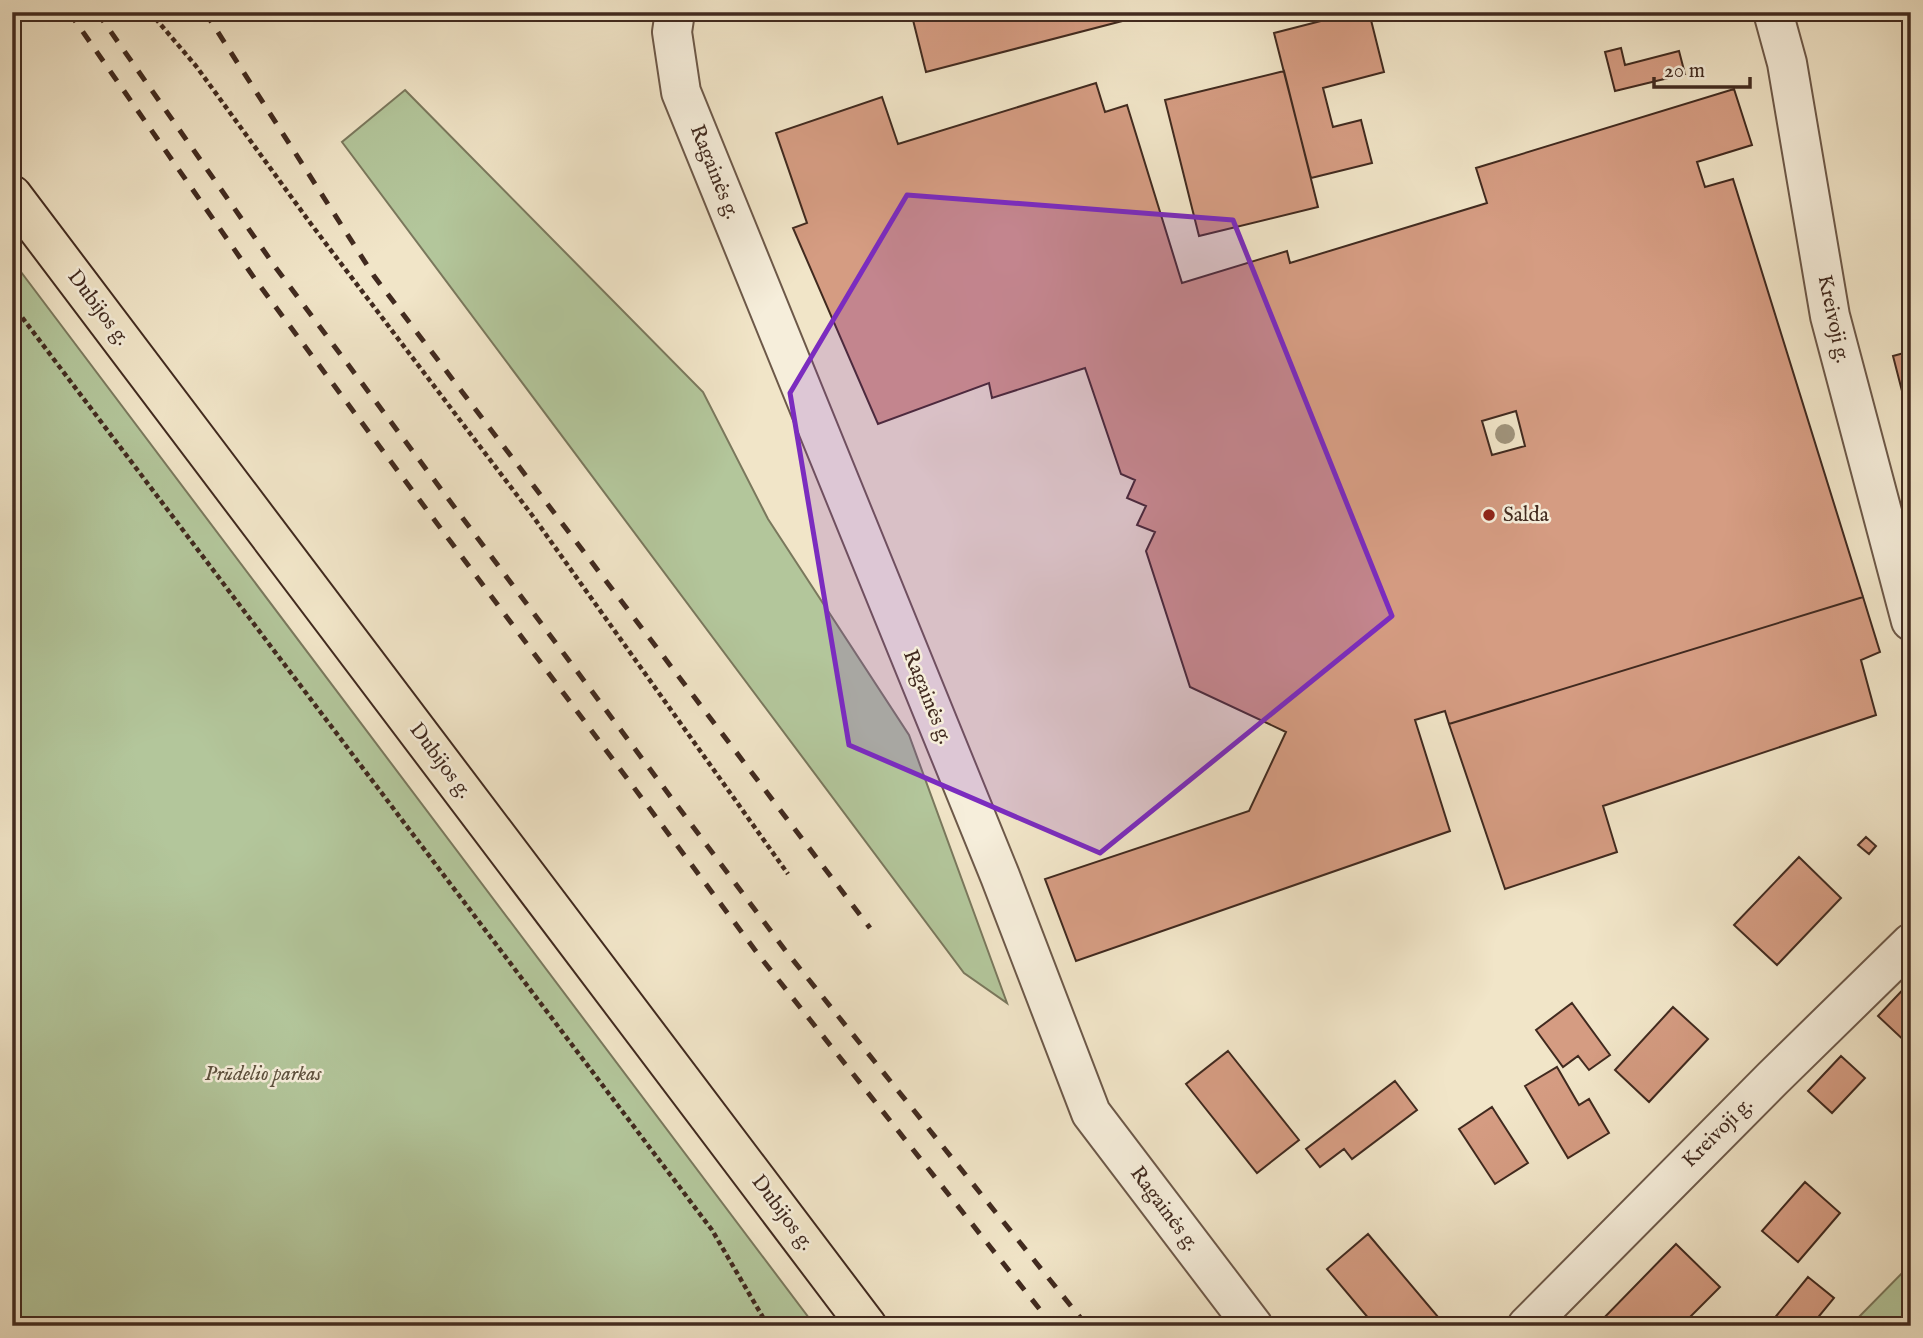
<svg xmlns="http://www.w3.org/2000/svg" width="1923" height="1338" viewBox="0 0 1923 1338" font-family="'IM FELL English',serif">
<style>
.green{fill:#b3c69b;stroke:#7a785d;stroke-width:2}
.building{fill:#d59c82;stroke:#412a1f;stroke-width:2;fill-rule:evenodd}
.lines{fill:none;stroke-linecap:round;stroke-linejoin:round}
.minor-casing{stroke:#6d5949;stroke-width:42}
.major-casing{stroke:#412a1f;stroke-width:42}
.path{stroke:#412a1f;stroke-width:4.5;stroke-dasharray:5 3.5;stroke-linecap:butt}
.minor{stroke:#f6eedb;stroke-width:38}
.major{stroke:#f1e5c8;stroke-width:38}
.rail{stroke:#412a1f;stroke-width:5;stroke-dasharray:12 12;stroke-linecap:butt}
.tree{fill:#a0947c}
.marked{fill:#7b2cbf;fill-opacity:0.2;stroke:#7b2cbf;stroke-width:5;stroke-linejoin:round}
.poi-dot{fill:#8f2418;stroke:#f6eedb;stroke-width:2.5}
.labels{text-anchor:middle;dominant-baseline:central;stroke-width:5;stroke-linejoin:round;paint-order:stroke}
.street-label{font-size:21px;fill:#412a1f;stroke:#f6eedb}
.poi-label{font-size:21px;fill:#412a1f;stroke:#f6eedb;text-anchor:start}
.park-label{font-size:21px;font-style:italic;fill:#5e513e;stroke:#f6eedb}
</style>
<rect width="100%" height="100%" fill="#f1e5c8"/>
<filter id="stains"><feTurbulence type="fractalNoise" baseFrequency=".00286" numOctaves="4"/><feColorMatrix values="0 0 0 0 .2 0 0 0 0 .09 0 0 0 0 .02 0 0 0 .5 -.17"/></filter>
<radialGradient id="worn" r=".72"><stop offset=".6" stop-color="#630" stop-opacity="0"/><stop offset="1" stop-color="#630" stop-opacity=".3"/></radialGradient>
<!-- green -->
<path class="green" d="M405 90 703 392 768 519 909 735 1007 1003 964 973 342 142Z
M12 260 815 1326H12Z
M1911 1264V1326H1850Z"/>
<!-- building -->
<path class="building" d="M911 12H1157L926 72Z
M1356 12H1369L1384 72 1323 88 1333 127 1361 120 1372 163 1311 178 1274 33Z
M1621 48 1625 65 1679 51 1685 74 1615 91 1605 52Z
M1284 71 1318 207 1199 236 1165 100Z
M1096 83 1105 112 1127 105 1182 283 1287 251 1290 263 1487 203 1476 168 1734 89 1752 145 1697 162 1705 187 1733 179 1863 597 1449 724 1445 711 1415 720 1450 831 1076 961 1045 879 1249 811 1286 732 1190 687 1146 551 1155 532 1137 525 1146 506 1127 498 1135 480 1121 474 1085 368 992 398 989 383 878 424 793 228 807 223 776 133 882 97 898 144ZM1516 411 1525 446 1492 455 1482 421Z
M1911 351V426L1893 356Z
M1863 597 1880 652 1861 660 1876 715 1603 806 1617 852 1505 889 1449 724Z
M1866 837 1876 846 1869 854 1858 845Z
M1799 857 1841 898 1777 965 1734 925Z
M1911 981V1047L1878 1016Z
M1572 1003 1610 1055 1589 1070 1578 1056 1563 1067 1536 1030Z
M1673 1007 1708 1039 1649 1102 1615 1070Z
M1228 1051 1299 1140 1257 1173 1186 1084Z
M1841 1056 1865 1078 1832 1113 1808 1091Z
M1557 1067 1579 1105 1589 1099 1609 1133 1568 1158 1525 1086Z
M1395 1081 1417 1110 1352 1159 1344 1149 1320 1167 1306 1149Z
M1492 1107 1528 1163 1495 1184 1459 1129Z
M1805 1182 1840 1213 1798 1262 1762 1231Z
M1368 1234 1444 1324 1441 1326H1375L1327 1269Z
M1676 1244 1720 1287 1691 1316 1701 1326H1596Z
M1808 1277 1834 1298 1811 1326H1768Z"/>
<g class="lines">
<defs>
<path id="minor" d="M675 12 672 32 681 92 1000 876 1091 1113 1253 1326
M1773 12 1787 63 1830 316 1911 621
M1527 1326 1773 1078 1911 943"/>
<path id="major" d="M12 195 867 1326"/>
</defs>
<!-- minor casing -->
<use href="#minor" class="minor-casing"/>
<!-- major casing -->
<use href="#major" class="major-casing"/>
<!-- path -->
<path class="path" d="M150 12 196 66 311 224 532 515 788 874
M12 304 712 1230 768 1326"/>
<!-- minor -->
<use href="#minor" class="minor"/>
<!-- major -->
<use href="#major" class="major"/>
<!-- rail -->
<path class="rail" d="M69 12 257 282 761 958 1053 1326
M97 12 276 268 785 950 1087 1326
M205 12 374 276 870 928"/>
</g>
<!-- trees -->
<circle class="tree" cx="1505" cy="434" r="10"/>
<!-- marked area -->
<path class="marked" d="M907 195 1233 220 1392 616 1100 853 849 745 790 393Z"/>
<!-- markers -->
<circle class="poi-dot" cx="1489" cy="515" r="7"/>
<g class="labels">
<!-- street labels -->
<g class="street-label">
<text transform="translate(714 172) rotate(68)">Ragainės g.</text>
<text transform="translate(98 308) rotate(53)">Dubijos g.</text>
<text transform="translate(1833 319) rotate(78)">Kreivoji g.</text>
<text transform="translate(927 697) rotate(68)">Ragainės g.</text>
<text transform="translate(440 761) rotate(53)">Dubijos g.</text>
<text transform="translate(1718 1133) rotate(-45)">Kreivoji g.</text>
<text transform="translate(1164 1209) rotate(53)">Ragainės g.</text>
<text transform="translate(782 1213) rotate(53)">Dubijos g.</text>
</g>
<!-- poi labels -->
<g class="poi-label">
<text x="1503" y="515">Salda</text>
</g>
<!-- park labels -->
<g class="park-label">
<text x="263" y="1074">Prūdelio parkas</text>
</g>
</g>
<!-- margin -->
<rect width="1923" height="1338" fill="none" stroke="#f1e5c8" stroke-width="42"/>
<rect x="14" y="14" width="1895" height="1310" fill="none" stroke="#412a1f" stroke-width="3.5"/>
<rect x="21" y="21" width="1881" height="1296" fill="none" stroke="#412a1f" stroke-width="2"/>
<!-- scale -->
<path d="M1654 77v10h96v-10" fill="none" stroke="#412a1f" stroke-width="3.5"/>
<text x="1664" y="77" font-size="21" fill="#412a1f" stroke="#f6eedb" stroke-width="5" paint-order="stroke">20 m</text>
<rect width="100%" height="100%" filter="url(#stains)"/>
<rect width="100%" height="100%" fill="url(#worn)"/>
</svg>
